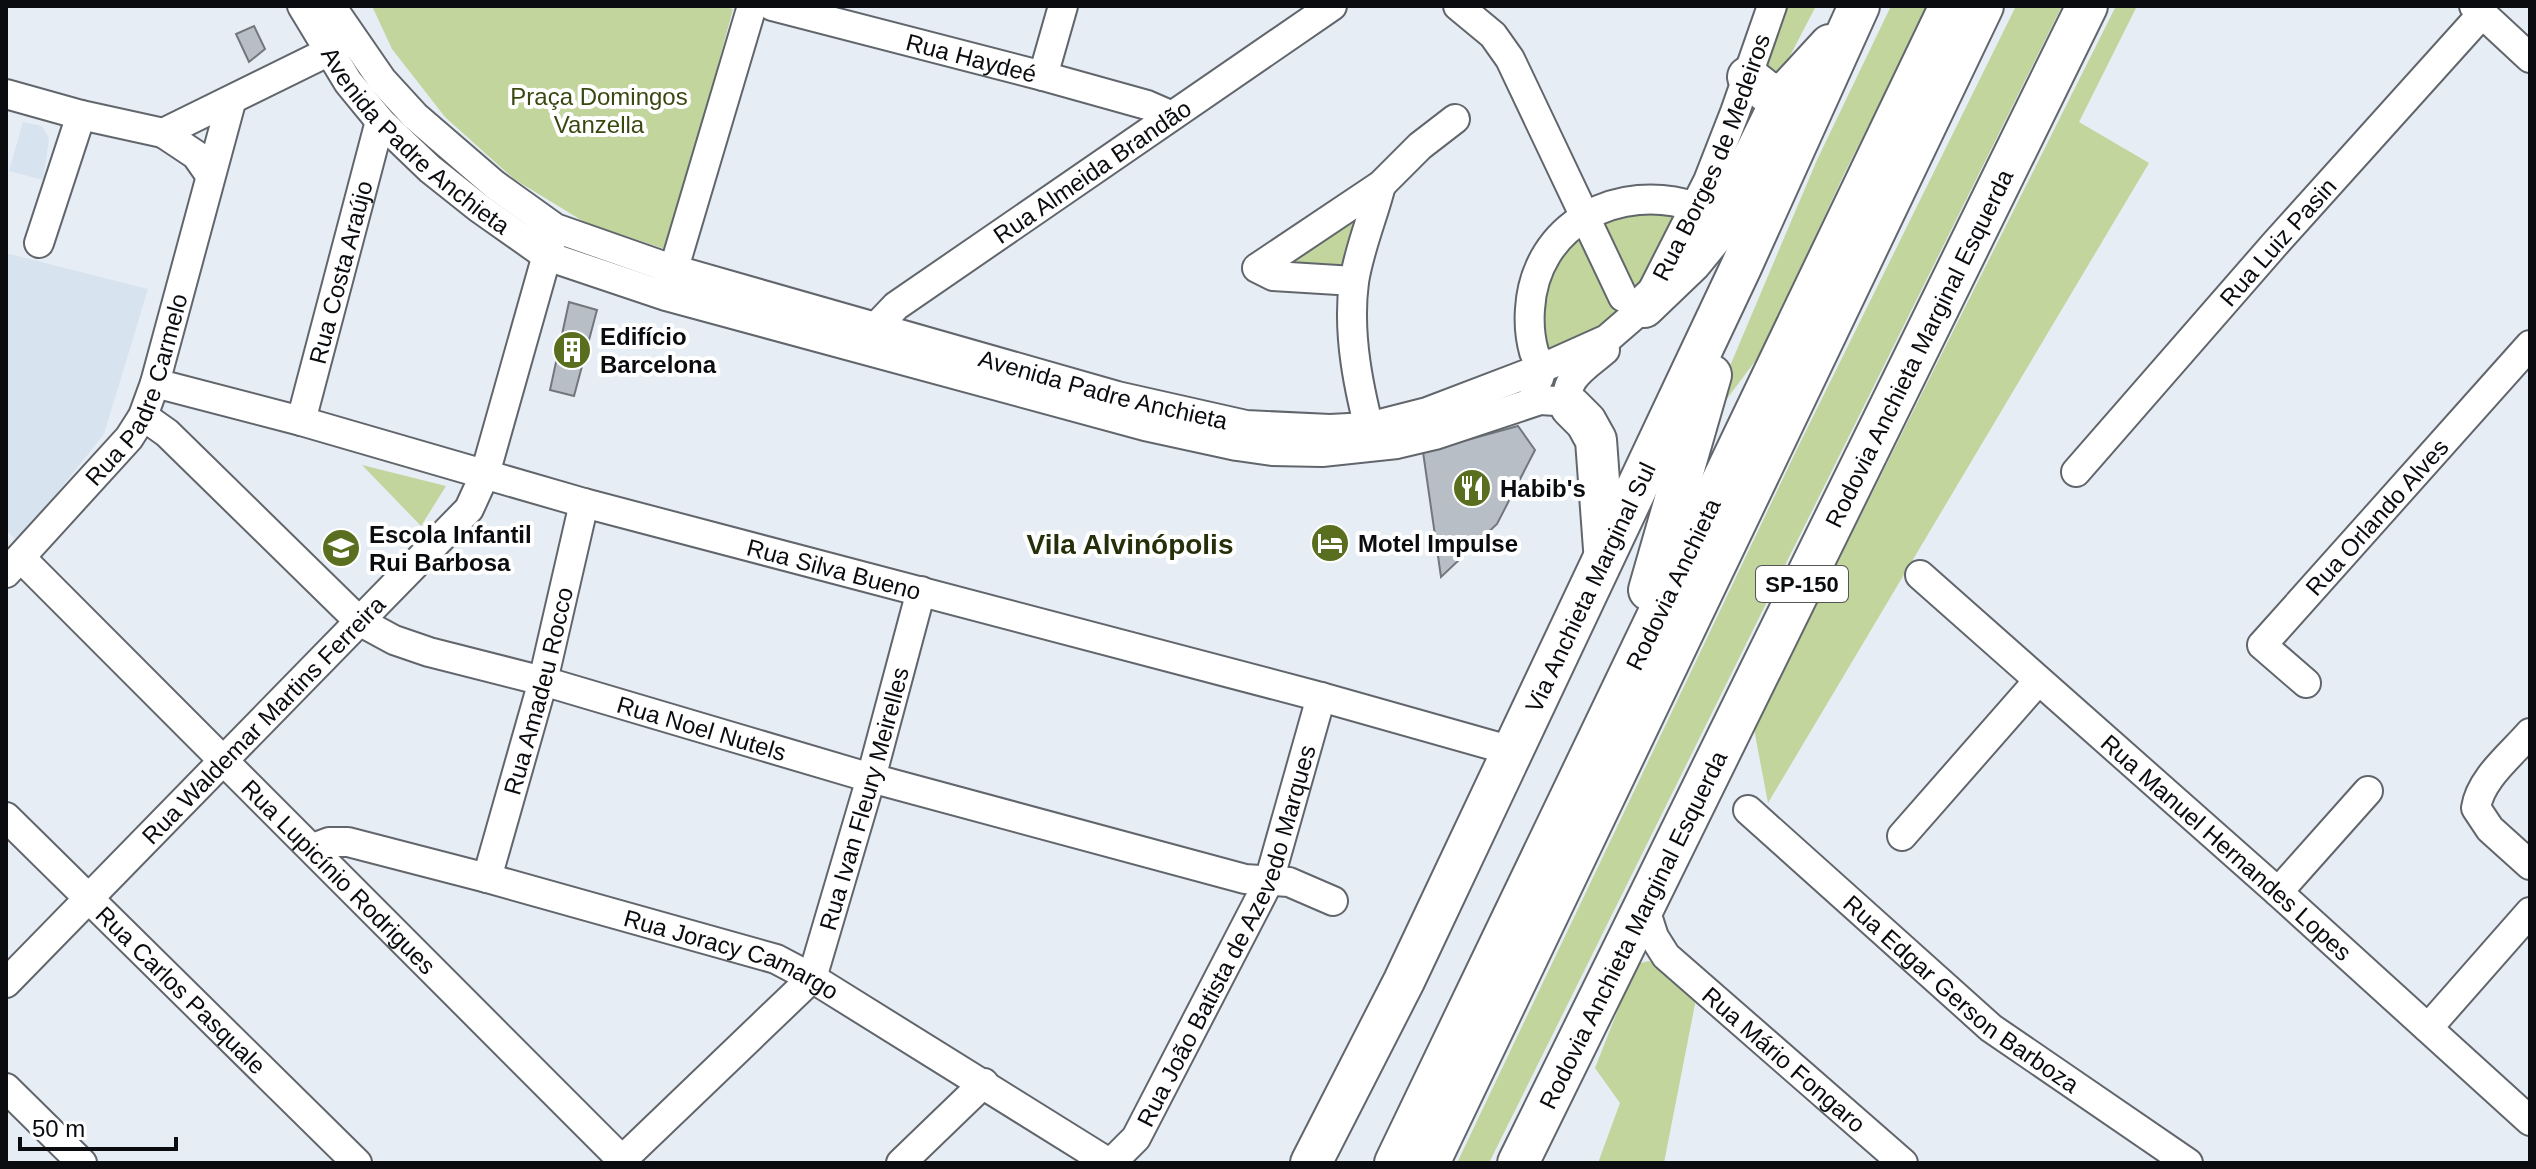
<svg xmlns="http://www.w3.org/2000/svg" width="2536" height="1169" viewBox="0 0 2536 1169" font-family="Arial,sans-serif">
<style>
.built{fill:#d8e3f0}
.green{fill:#c1d59c}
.building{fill:#b8bec5;stroke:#72777e;stroke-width:2}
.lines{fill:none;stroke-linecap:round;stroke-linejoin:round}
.minor-casing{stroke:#61666c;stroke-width:32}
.highway-casing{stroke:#61666c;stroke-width:44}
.minor{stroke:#fff;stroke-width:28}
.highway{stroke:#fff;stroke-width:40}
.labels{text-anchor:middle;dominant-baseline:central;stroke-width:8;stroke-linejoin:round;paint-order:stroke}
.shield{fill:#fff;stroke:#545557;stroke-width:2}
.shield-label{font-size:22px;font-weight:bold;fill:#0a0c0f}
.street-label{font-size:24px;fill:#0a0c0f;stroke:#fff}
.park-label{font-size:24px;fill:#394810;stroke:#fff}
.poi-label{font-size:24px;font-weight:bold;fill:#0a0c0f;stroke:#fff;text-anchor:start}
.quarter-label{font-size:28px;font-weight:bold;fill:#252f09;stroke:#fff}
</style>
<rect width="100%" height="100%" fill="#e7edf4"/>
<!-- built -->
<path class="built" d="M23 122 42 126 49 139 43 180 9 171Z
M6 253 148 289 104 434 18 542 6 529Z"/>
<!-- green -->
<path class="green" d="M372 6H721L733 9 668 250 586 223 514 179 445 117 392 49Z
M1787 6H1816L1780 75 1764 68Z
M1891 6H1929L1844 174 1762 352 1717 412 1722 385 1817 160Z
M2016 6H2062L1489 1163H1457L1798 447Z
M2116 6H2137L2079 122 2149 163 1768 803 1754 729Z
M1642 211 1676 215 1635 300 1602 223Z
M1349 221H1365L1339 274 1283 262Z
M1584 233 1619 317 1549 353C1536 307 1548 264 1584 233Z
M362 465 446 486 421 526Z
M1649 961 1694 994 1695 1004 1664 1163H1598L1620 1103 1595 1068 1636 964Z"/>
<!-- building -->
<path class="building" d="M254 26 265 49 249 62 236 34Z
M569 302 597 310 574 396 550 390Z
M1518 426 1535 450 1497 524 1441 577 1423 452Z"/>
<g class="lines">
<defs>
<g id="minor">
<path id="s1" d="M302 6 348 82 380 121 430 169 479 208 547 256 666 296 1145 426 1237 446 1272 451 1322 452 1397 444 1435 435 1540 400 1556 401 1571 407"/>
<path id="s2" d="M331 6 382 80 415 116 495 185 555 228 672 269 1117 396 1246 425 1330 429 1368 427 1427 412 1540 369 1607 339 1644 307 1708 181 1735 112 1772 6"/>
<path id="s3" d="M772 6 1043 76 1147 105 1170 115"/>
<path d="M1458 6 1493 35 1510 59 1623 297"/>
<path d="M2474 6 2530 58"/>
<path d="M1043 76 1063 6"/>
<path d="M6 94 81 115 163 133 344 44"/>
<path d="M163 133 196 155 210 175"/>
<path d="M39 243 81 115"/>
<path d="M1354 281 1273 276 1257 268 1381 185 1420 146 1455 119"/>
<path d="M669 285 752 6"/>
<path id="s4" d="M870 343 876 327 896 306 1332 6"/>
<path id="s5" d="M155 383 301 421 584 503 1321 697 1512 751"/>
<path d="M1533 385C1537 382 1539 380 1540 375 1542 367 1537 359 1534 352 1530 338 1529 323 1530 309 1535 224 1619 181 1696 207"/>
<path d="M1571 407C1558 381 1588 365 1605 350"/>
<path id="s6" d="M143 416 167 433 359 621 394 640 429 652 543 681 871 778 1245 879 1289 882 1333 901"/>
<path id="s7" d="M301 421 380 121"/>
<path d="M1373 443C1359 391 1347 335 1354 282 1359 249 1373 217 1381 185"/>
<path id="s8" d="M2076 472 2274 245 2482 14"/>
<path id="s9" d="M21 558 622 1160"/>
<path id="s10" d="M6 573 129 438 143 416 155 383 231 102"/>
<path id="s11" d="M1920 575 2278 892 2530 1121"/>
<path id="s12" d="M2306 683 2262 645 2530 345"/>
<path d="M2530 733C2511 755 2480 779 2476 808L2490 829 2530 865"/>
<path id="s13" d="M1748 810 1991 1028 2188 1163"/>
<path id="s14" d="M6 817 357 1163"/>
<path d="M1902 836 2038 681"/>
<path id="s15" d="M313 848 329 842H348L487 878 776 959 812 978 1109 1163"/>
<path id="s16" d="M487 878 543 681 584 503"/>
<path d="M2278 892 2368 791"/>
<path id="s17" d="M1644 906 1654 937 1666 956 1903 1163"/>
<path id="s18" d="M6 983 469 509 485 474 552 237"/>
<path d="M2428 1028 2530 912"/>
<path d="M6 1088 82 1163"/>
<path id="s19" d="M619 1163 812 978 871 778 921 591"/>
<path d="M901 1163 984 1083"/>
<path id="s20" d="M1111 1163 1136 1138 1269 881 1321 697"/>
</g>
<g id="highway">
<path d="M1748 77 1767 92 1784 95"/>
<path d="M1644 307 1692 261 1718 229 1784 95 1830 45"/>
<path d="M1571 407 1586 422 1596 440 1604 549"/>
<path d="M1649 590 1711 375"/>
<path id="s21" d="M1311 1163 1404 981 1741 267 1859 6"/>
<path id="s22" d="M1395 1163 1950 6"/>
<path d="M1429 1163 1983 6"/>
<path id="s23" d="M1518 1163 2087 6"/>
</g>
</defs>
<!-- minor casing -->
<use href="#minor" class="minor-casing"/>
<!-- highway casing -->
<use href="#highway" class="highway-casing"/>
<!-- minor -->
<use href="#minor" class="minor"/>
<!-- highway -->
<use href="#highway" class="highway"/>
</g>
<!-- icons -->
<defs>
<symbol id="building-disc" viewBox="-11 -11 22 22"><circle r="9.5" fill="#596f1f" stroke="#fff"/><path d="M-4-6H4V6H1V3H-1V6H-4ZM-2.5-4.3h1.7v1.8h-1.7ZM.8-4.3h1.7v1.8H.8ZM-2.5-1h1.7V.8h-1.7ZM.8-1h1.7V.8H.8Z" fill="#fff"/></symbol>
<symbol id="restaurant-disc" viewBox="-11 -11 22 22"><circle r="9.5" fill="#596f1f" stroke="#fff"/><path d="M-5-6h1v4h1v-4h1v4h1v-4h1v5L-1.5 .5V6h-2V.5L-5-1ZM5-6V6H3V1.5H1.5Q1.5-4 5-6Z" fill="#fff"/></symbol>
<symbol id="hotel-disc" viewBox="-11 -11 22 22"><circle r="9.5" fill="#596f1f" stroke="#fff"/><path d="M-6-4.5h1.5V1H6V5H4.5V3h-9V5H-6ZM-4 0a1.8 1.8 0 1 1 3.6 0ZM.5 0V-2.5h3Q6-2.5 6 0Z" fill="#fff"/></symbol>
<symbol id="school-disc" viewBox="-11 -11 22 22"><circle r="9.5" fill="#596f1f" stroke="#fff"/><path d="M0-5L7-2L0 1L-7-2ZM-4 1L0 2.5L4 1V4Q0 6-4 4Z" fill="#fff"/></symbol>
</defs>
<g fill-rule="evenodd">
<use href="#building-disc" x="550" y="328" width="44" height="44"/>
<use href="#restaurant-disc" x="1450" y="466" width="44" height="44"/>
<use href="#hotel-disc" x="1308" y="521" width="44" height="44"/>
<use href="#school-disc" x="319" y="526" width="44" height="44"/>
</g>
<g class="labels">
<!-- shield labels -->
<rect class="shield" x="1756" y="566" width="92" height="36" rx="6"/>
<g class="shield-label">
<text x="1802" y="584">SP-150</text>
</g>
<!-- street labels -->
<g class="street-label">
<text stroke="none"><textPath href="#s3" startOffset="206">Rua Haydeé</textPath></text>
<text stroke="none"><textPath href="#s1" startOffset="178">Avenida Padre Anchieta</textPath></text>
<text stroke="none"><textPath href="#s2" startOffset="1628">Rua Borges de Medeiros</textPath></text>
<text stroke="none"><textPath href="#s4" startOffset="284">Rua Almeida Brandão</textPath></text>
<text stroke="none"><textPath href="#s8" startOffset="306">Rua Luiz Pasin</textPath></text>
<text stroke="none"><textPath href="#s7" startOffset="154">Rua Costa Araújo</textPath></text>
<text stroke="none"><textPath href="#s23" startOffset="908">Rodovia Anchieta Marginal Esquerda</textPath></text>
<text stroke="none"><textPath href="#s10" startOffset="230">Rua Padre Carmelo</textPath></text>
<text stroke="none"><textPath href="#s2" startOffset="890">Avenida Padre Anchieta</textPath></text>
<text stroke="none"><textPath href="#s12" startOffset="230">Rua Orlando Alves</textPath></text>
<text stroke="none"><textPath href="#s5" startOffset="704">Rua Silva Bueno</textPath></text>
<text stroke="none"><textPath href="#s22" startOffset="642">Rodovia Anchieta</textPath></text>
<text stroke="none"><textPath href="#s21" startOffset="640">Via Anchieta Marginal Sul</textPath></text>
<text stroke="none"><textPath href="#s16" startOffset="194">Rua Amadeu Rocco</textPath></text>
<text stroke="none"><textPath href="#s18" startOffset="368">Rua Waldemar Martins Ferreira</textPath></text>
<text stroke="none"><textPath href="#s6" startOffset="658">Rua Noel Nutels</textPath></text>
<text stroke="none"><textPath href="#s19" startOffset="454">Rua Ivan Fleury Meirelles</textPath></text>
<text stroke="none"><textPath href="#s11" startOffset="410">Rua Manuel Hernandes Lopes</textPath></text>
<text stroke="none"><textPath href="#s9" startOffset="450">Rua Lupicínio Rodrigues</textPath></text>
<text stroke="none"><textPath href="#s23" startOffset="260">Rodovia Anchieta Marginal Esquerda</textPath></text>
<text stroke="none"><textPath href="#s20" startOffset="258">Rua João Batista de Azevedo Marques</textPath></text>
<text stroke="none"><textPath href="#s15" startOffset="436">Rua Joracy Camargo</textPath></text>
<text stroke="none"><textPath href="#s14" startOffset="246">Rua Carlos Pasquale</textPath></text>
<text stroke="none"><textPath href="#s13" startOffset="282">Rua Edgar Gerson Barboza</textPath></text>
<text stroke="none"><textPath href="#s17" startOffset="212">Rua Mário Fongaro</textPath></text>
</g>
<!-- park labels -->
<g class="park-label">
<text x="599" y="96">Praça Domingos<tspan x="599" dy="28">Vanzella</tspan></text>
</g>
<!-- poi labels -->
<g class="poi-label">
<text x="600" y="336">Edifício<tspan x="600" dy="28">Barcelona</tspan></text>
<text x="1500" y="488">Habib's</text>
<text x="369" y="534">Escola Infantil<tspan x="369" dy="28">Rui Barbosa</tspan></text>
<text x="1358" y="543">Motel Impulse</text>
</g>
<!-- quarter labels -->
<g class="quarter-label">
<text x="1130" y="544">Vila Alvinópolis</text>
</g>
</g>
<!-- border -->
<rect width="2536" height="1169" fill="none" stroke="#0a0c0f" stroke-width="16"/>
<!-- scale -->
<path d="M20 1137v12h156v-12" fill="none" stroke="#0a0c0f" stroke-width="4"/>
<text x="32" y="1137" font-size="24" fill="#0a0c0f" stroke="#ffffff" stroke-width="6" paint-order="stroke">50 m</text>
</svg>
